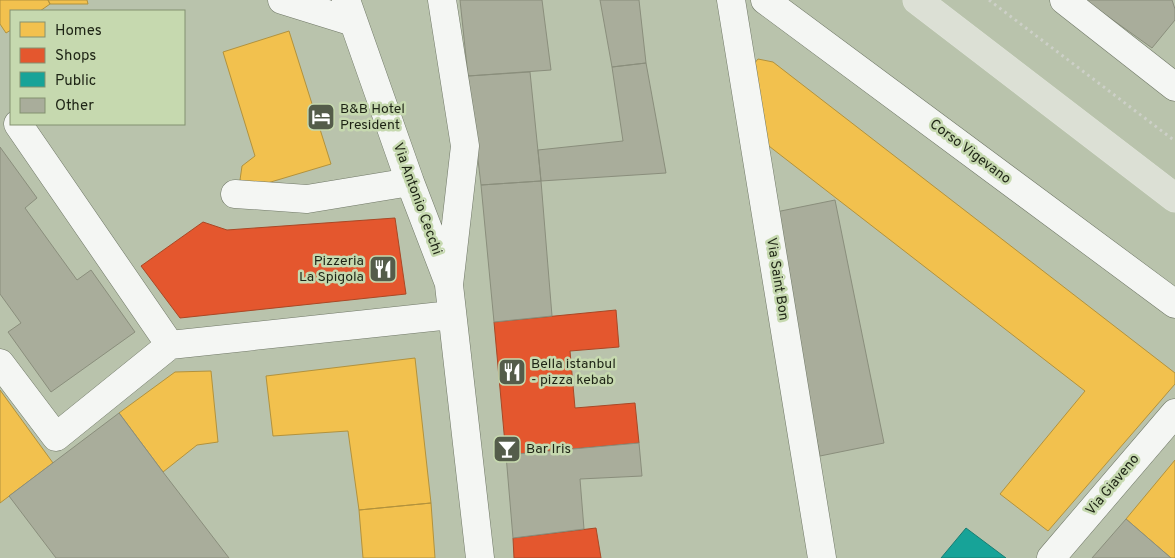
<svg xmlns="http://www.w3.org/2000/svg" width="1175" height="558" viewBox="0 0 1175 558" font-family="Overpass,sans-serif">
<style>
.homes{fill:#f2c14e;stroke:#b2923d}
.shops{fill:#e4572e;stroke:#a94826}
.public{fill:#17a398;stroke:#197d71}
.building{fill:#a9ad9b;stroke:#8a8e7c}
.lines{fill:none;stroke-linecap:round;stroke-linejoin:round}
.minor-casing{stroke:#707867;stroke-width:29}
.major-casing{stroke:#e0e4da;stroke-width:29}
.path{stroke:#cdd0c8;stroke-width:3;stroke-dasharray:2.5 4;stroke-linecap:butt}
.minor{stroke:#f4f6f3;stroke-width:28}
.major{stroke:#dce0d5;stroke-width:28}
.labels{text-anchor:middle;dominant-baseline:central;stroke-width:5;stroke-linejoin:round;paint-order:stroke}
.poi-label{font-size:14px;fill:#1e2415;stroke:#c6d9af;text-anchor:start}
.street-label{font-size:14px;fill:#1e2415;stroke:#c6d9af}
</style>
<rect width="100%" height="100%" fill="#b9c3ac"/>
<!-- homes -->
<path class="homes" d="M0 0H48L50 4 40 11H11V30L6 33 0 24Z
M48 0H87L88 4H50Z
M289 31 331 164 254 187 240 180 242 166 255 156 223 52Z
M758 59 773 62 1175 373V384L1048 531 1000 494 1085 391 765 143 753 65Z
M415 358 431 503 359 510 348 431 273 436 266 376Z
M211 371 218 442 197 445 163 472 119 413 175 372Z
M0 390 53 463 0 503Z
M1175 460V558H1171L1126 519Z
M431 503 435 558H363L359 510Z"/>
<!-- shops -->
<path class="shops" d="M395 218 406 294 180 318 141 266 203 222 227 230Z
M616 310 619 347 570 351 575 408 635 403 639 443 506 455 494 322Z
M596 528 601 558H514L513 538Z"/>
<!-- public -->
<path class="public" d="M966 528 1006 558H941Z"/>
<!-- building -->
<path class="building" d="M460 0H542L551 70 468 76Z
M600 0H639L646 63 612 67Z
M1085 0H1172L1175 9V20L1152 48Z
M646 63 666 173 541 181 538 150 623 141 612 67Z
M530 72 541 181 481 185 468 76Z
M0 147 37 198 25 208 77 280 91 270 135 332 51 392 8 332 21 323 0 294Z
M541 181 552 316 494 322 481 185Z
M835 200 884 443 820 456 771 213Z
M119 413 163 472 229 558H56L9 496Z
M639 443 642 476 580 479 584 529 513 538 506 455Z
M1126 519 1171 558H1092Z"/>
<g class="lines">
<defs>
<path id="minor" d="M282 0 353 22
M346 0 410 182 448 281
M442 0 465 146 449 285 480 558
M731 0 822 558
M765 0 1175 304
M1064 0 1175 87
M18 124 170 345
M235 194 307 199 410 182
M0 363 56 437 170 345 451 315
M1051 558 1175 413"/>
<path id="major" d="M917 0 1175 198"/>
</defs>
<!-- minor casing -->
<use href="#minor" class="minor-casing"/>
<!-- major casing -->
<use href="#major" class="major-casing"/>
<!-- path -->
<path class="path" d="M989 0 1175 141"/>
<!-- minor -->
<use href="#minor" class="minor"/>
<!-- major -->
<use href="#major" class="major"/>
</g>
<!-- icons -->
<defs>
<symbol id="hotel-square" viewBox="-11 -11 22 22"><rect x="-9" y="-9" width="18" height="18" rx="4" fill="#545c4a" stroke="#c6d9af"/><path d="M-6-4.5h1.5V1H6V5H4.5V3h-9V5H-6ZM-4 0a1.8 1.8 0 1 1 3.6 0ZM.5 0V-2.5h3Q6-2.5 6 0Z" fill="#fff"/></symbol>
<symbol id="restaurant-square" viewBox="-11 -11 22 22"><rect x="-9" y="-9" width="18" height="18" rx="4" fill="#545c4a" stroke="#c6d9af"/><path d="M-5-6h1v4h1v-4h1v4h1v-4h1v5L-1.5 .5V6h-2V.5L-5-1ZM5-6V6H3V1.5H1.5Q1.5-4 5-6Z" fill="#fff"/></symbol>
<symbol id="bar-square" viewBox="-11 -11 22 22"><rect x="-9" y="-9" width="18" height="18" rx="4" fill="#545c4a" stroke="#c6d9af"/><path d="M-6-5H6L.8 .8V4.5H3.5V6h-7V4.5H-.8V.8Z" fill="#fff"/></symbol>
</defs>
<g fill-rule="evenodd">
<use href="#hotel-square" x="305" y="101" width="32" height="32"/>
<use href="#restaurant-square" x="367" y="253" width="32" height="32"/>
<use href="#restaurant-square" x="496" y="356" width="32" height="32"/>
<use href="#bar-square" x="491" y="433" width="32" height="32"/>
</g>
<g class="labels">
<!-- poi labels -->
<g class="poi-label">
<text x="340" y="109">B&amp;B Hotel<tspan x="340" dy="16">President</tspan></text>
<text x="364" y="261" text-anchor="end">Pizzeria<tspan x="364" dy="16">La Spigola</tspan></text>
<text x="531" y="364">Bella istanbul<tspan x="531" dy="16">- pizza kebab</tspan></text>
<text x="526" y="449">Bar Iris</text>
</g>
<!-- street labels -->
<g class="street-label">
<text transform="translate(970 152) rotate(37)">Corso Vigevano</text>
<text transform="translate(417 199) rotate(70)">Via Antonio Cecchi</text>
<text transform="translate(777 279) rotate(81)">Via Saint Bon</text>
<text transform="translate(1113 485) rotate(-50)">Via Giaveno</text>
</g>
</g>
<!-- legend -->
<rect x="10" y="10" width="175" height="115" fill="#c6d9af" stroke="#839171"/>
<rect x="20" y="22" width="25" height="15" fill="#f2c14e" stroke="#839171"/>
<text x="55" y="35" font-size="15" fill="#1e2415">Homes</text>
<rect x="20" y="48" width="25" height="15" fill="#e4572e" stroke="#839171"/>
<text x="55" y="60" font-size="15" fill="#1e2415">Shops</text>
<rect x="20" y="72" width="25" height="15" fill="#17a398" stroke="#839171"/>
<text x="55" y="85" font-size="15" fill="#1e2415">Public</text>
<rect x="20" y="98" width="25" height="15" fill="#a9ad9b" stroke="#839171"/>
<text x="55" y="110" font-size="15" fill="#1e2415">Other</text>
</svg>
